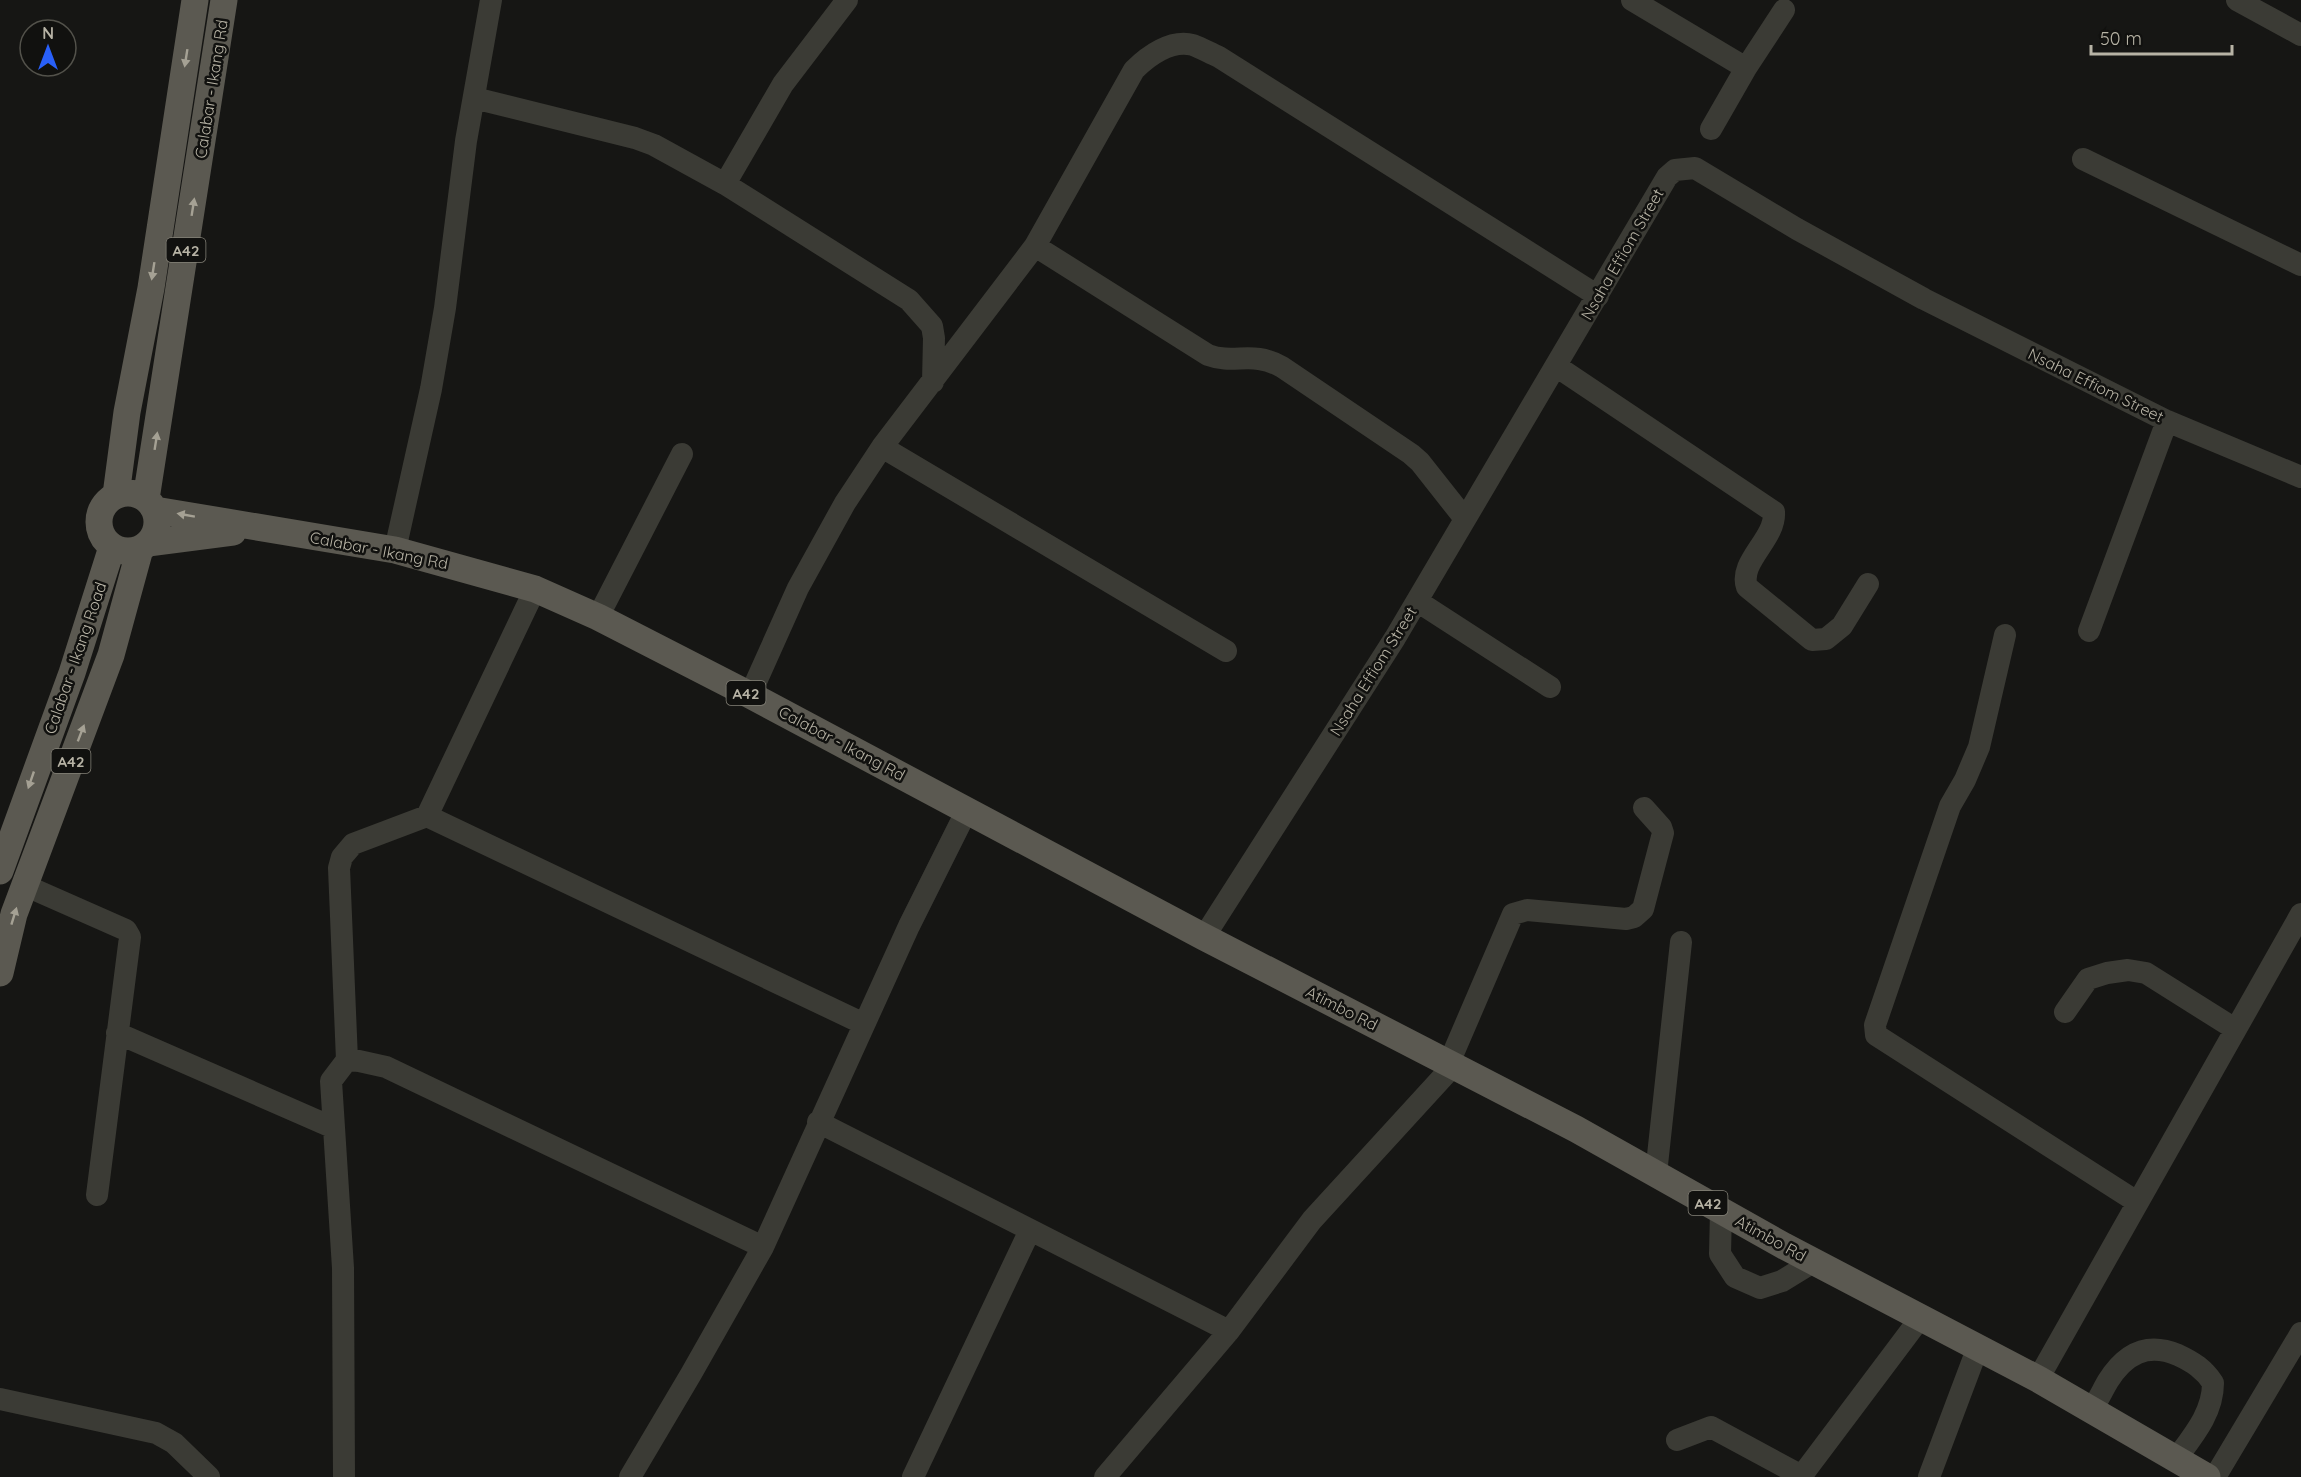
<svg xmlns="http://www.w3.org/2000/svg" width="2301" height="1477" viewBox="0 0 2301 1477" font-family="Quicksand,sans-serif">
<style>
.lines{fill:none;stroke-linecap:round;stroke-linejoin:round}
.minor{stroke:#3b3b35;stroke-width:22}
.major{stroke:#5b5951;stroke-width:27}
.oneway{fill:#a5a194}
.labels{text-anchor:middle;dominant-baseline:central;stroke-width:5;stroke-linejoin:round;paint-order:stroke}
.shield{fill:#11110f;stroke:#858278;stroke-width:1.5}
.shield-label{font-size:15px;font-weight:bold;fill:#b7b3a5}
.street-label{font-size:16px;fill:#b7b3a5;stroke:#11110f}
</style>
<rect width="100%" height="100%" fill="#161614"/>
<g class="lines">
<!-- minor -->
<path class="minor" d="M1632 0 1746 68
M2237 0 2301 35
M474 98 635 138 654 145 725 184 909 300 932 326 934 338 933 382
M1711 129 1746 68 1784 10
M2083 159 2301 265
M725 184 783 84 847 0
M1035 246 1208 355C1235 365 1252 350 1282 367L1411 454 1420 462 1465 519
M1556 366 1774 512C1776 539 1738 562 1747 587L1812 640 1826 639 1842 626 1868 584
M882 447 1226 651
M395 550 431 389 445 308 466 141 491 0
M1417 601 1550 687
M598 617 682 454
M2089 631 2167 421
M2005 635 1979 747 1965 780 1950 806 1875 1025 1876 1035 2137 1202
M750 695 798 588 845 503 882 447 1035 246 1134 70C1148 56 1171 39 1193 45 1201 48 1210 53 1219 57L1598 296
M427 816 864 1024
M24 885 126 930 130 937 97 1195
M1204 937 1395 638 1667 177 1675 170 1695 168 1797 229 1924 299 2167 421 2301 477
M2065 1012 2088 979 2107 973 2128 970 2146 973 2235 1029
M117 1033 334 1128
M347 1060 339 868 342 857 353 844 427 816 535 589
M1449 1063 1513 914 1527 910 1626 919 1634 917 1643 909 1663 833 1661 827 1644 808
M818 1122 1229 1331
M1656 1174 1681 942
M1721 1211 1720 1254 1735 1277 1760 1288 1782 1281 1813 1262
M2038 1379 2301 914
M0 1399 156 1433 174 1443 209 1477
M2091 1410C2098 1401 2102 1391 2108 1381 2125 1354 2147 1342 2178 1355 2193 1362 2204 1369 2213 1383 2213 1413 2193 1436 2176 1459
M1677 1440 1711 1427 1798 1474 1806 1470 1921 1317
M344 1477 343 1268 331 1081 347 1060 359 1061 386 1067 763 1247
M630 1477 691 1374 763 1247 909 926 967 810
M913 1477 1030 1230
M1105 1477 1229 1331 1312 1220 1453 1066
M1929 1477 1978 1347
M2215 1477 2301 1333"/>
<!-- major -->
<path class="major" d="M99 522a29 29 0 1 1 58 0a29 29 0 1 1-58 0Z
M116 495 127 412 151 288 195 0
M146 499 224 0
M155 510 395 550 535 589 598 617 750 695 1204 937 1576 1129 1784 1246 2038 1379 2207 1477
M148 543 233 532
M0 871 72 673 112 547
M0 973 14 914 111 655 140 549"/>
</g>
<!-- one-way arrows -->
<defs><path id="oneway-solid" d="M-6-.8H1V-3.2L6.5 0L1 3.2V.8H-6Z" transform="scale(1.5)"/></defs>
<g class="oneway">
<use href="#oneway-solid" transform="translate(186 58) rotate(99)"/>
<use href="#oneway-solid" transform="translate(193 207) rotate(-81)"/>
<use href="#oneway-solid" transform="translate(153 271) rotate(99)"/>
<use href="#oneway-solid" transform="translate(156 441) rotate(-81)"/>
<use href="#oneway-solid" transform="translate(186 515) rotate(-170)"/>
<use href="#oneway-solid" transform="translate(81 733) rotate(-69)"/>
<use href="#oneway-solid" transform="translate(31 780) rotate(109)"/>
<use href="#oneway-solid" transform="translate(14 916) rotate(-73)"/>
</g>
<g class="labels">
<!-- shield labels -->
<g class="shield">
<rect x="166.5" y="238" width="39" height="24" rx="4.5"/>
<rect x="726.5" y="681" width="39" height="24" rx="4.5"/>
<rect x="51.5" y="749" width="39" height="24" rx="4.5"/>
<rect x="1688.5" y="1191" width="39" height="24" rx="4.5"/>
</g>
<g class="shield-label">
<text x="186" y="250">A42</text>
<text x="746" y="693">A42</text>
<text x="71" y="761">A42</text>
<text x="1708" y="1203">A42</text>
</g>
<!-- street labels -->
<g class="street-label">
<text transform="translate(211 89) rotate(-81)">Calabar - Ikang Rd</text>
<text transform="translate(1622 254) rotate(-60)">Nsaha Effiom Street</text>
<text transform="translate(2096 385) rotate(26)">Nsaha Effiom Street</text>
<text transform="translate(379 550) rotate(11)">Calabar - Ikang Rd</text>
<text transform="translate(75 658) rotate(-71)">Calabar - Ikang Road</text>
<text transform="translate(1373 671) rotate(-58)">Nsaha Effiom Street</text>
<text transform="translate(842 743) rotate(28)">Calabar - Ikang Rd</text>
<text transform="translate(1342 1008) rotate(27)">Atimbo Rd</text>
<text transform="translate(1771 1238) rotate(29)">Atimbo Rd</text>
</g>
</g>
<!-- north arrow -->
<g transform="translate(48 48)"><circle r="28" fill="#11110f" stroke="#53524b" stroke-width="1.5"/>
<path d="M0-4.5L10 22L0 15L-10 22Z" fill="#2960f9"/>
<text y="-9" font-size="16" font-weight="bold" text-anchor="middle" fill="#b7b3a5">N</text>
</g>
<!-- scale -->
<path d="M2091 45v9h141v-9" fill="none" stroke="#b7b3a5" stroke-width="3"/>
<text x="2100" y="45" font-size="18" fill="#b7b3a5" stroke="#11110f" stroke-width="4.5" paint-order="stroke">50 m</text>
</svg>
